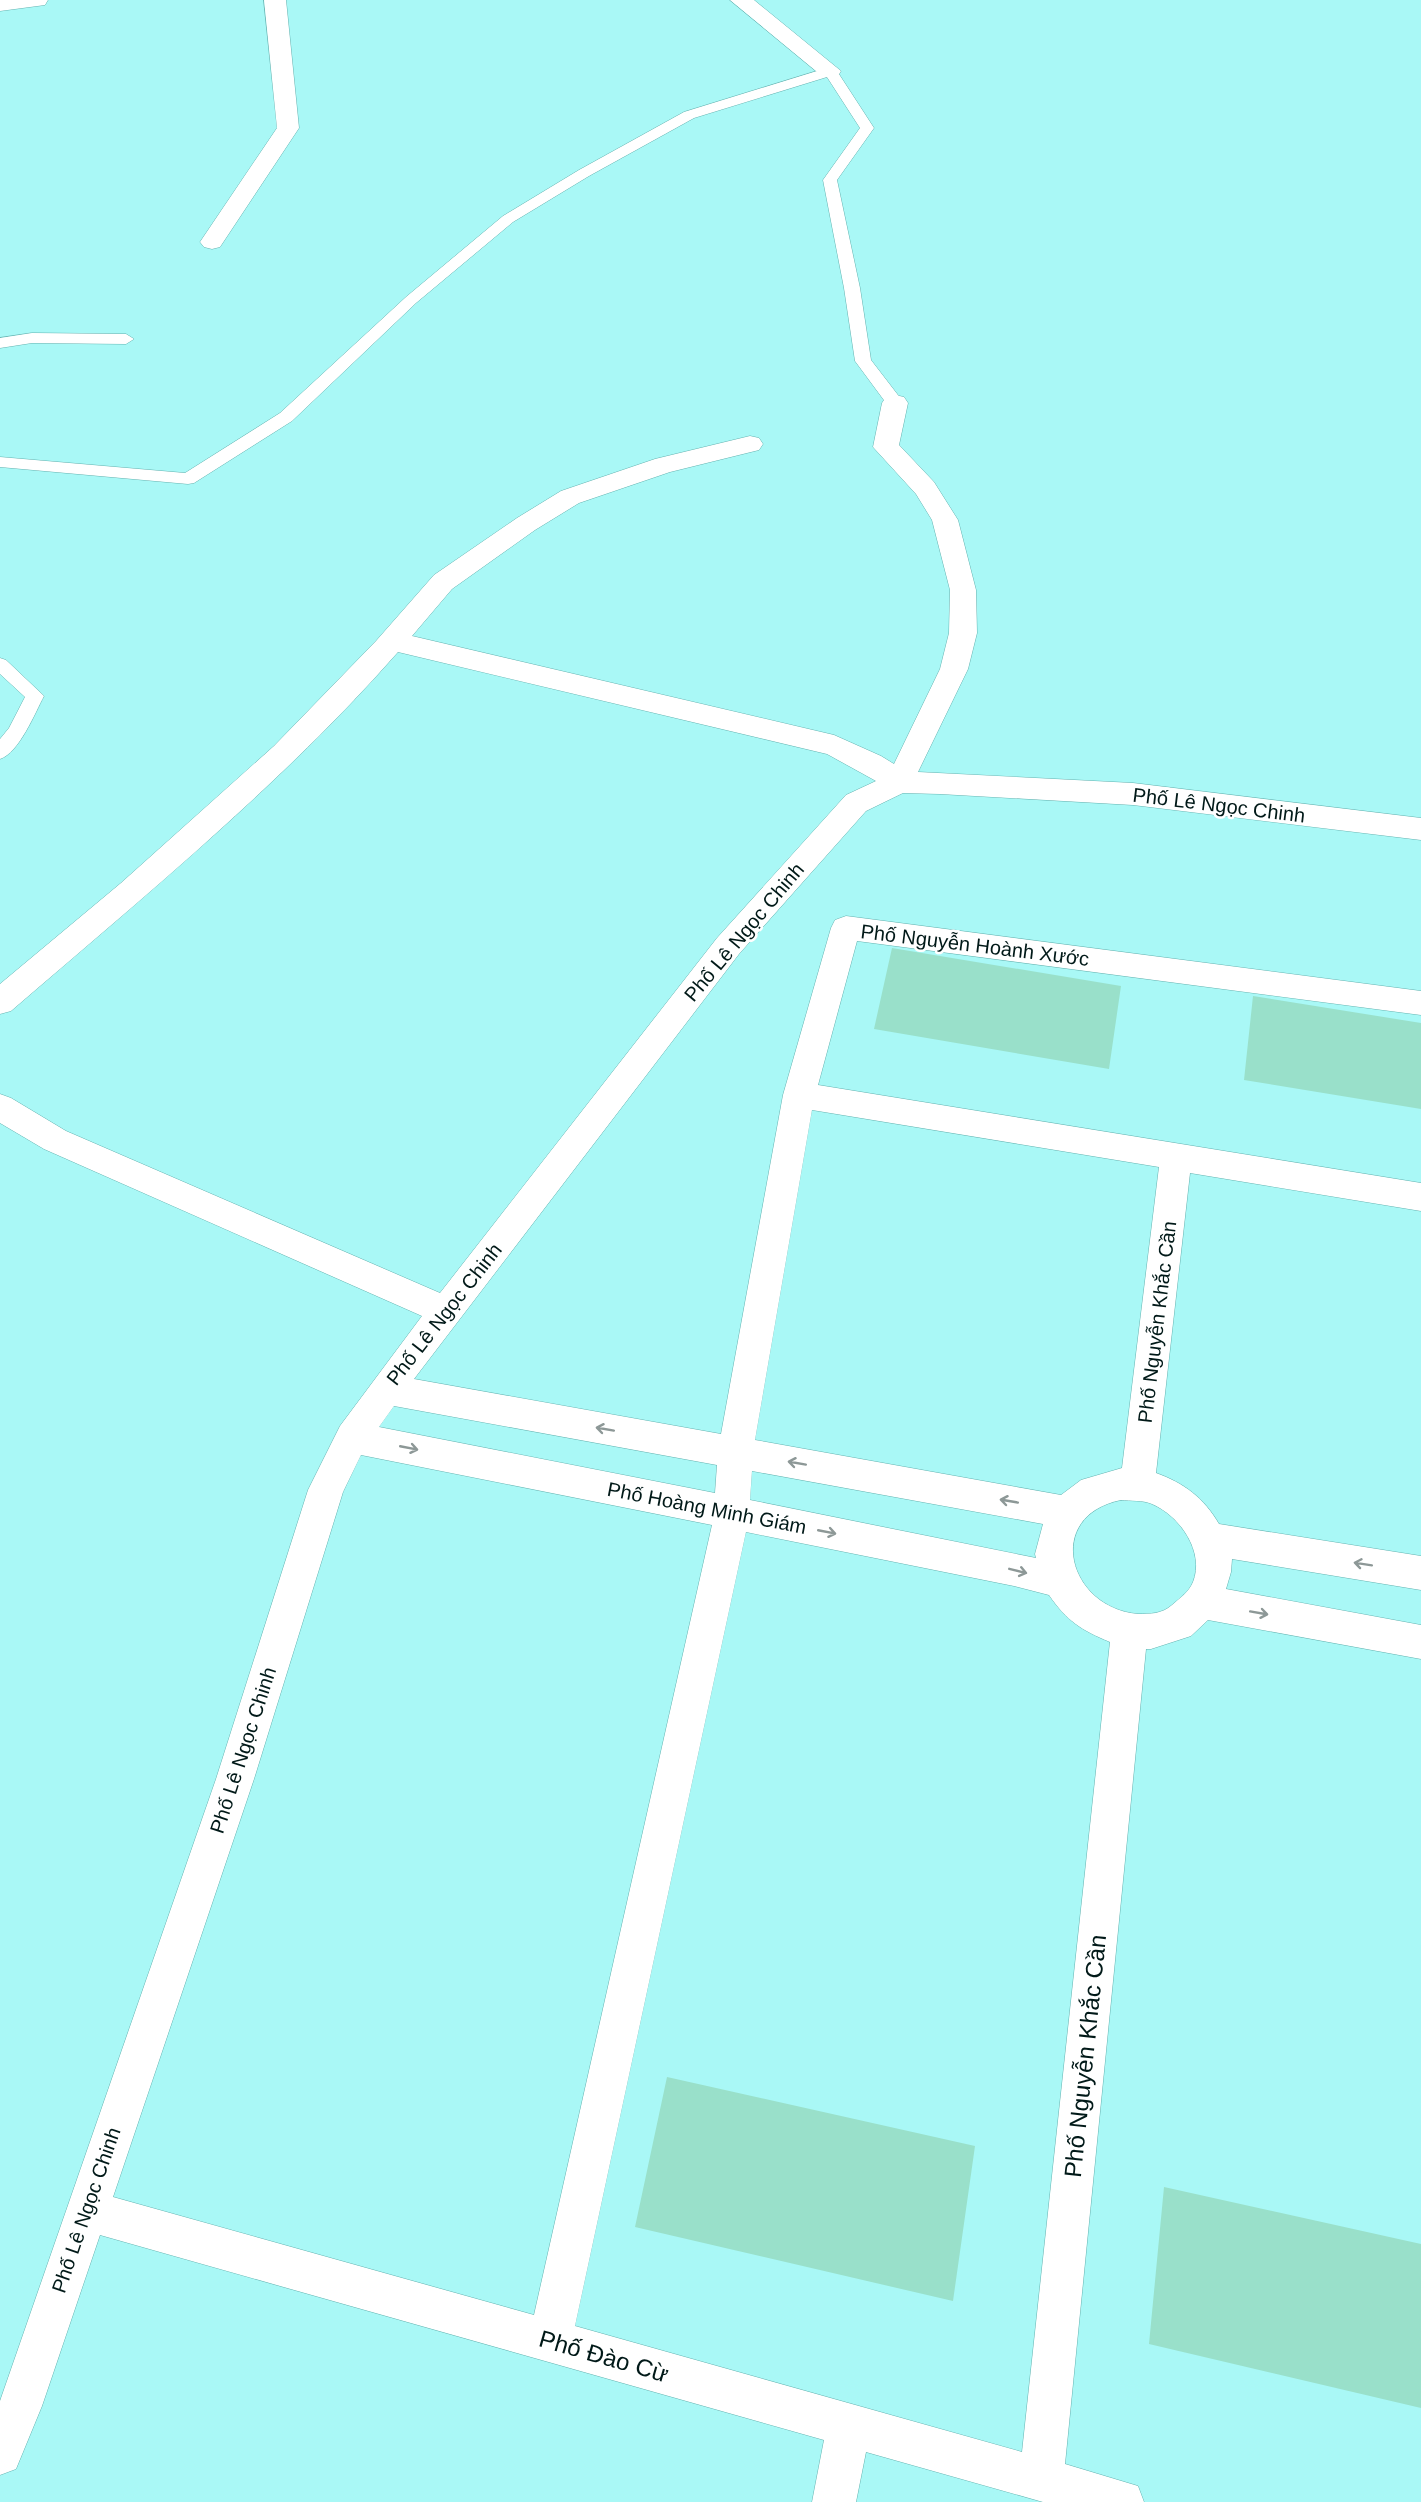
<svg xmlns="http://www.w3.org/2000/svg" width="1421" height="2502" viewBox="0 0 1421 2502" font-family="Arial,sans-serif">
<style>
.building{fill:#99e0ca}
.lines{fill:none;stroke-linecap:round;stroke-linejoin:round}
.service-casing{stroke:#64b2b0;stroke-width:1}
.minor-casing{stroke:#64b2b0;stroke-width:1}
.service{fill:#fff;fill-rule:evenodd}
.minor{fill:#fff;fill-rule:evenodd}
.oneway{stroke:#8d9897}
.labels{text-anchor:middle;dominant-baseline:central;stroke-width:5;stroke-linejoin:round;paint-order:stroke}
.street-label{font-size:20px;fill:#011918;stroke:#fff}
.near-street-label{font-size:24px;fill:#011918;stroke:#fff}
</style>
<rect width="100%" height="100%" fill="#a9f8f6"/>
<!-- building -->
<path class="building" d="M892 948 1121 986 1109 1069 874 1029Z
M1253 996 1421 1023V1109L1244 1080Z
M667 2077 975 2146 953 2301 635 2227Z
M1164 2187 1421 2244V2408L1149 2344Z"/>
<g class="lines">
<defs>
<path id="service" d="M830 67 835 68 874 128 837 180 860 288 871 360 901 399 903 403 901 407H889L855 361 844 288 823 180 860 128 827 77 694 118 589 176 513 222 416 303 292 421 194 483 188 484 0 467V457L185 473 280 413 406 297 503 216 579 170 684 112Z
M32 333 126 334 134 339 126 344 32 343 0 348V338Z
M0 658 6 660 44 696C35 713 19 753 0 759V739L9 728 25 697 0 674Z"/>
<path id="minor" d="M0 0H48L45 5 0 11Z
M264 0H286L299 128 220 247 212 249 204 247 200 242 277 128Z
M730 0H754L841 71 838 76 830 78 822 76Z
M895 395 904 397 908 403 899 445 934 482 958 520 976 590 977 633 968 669 918 772 1133 783 1421 818V840L1133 805 940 794 903 793 866 811 739 954 414 1379 721 1434 783 1095 831 928 835 920 846 916 1421 991V1015L857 941 818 1085 1421 1183V1211L1190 1173 1156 1473C1184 1483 1204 1498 1219 1524L1421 1556V1590L1232 1559 1231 1572 1226 1589 1421 1625V1659L1208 1620 1191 1636 1151 1649H1146L1065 2464 1138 2486 1144 2502H1043L866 2452 856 2502H812L824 2440 100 2235 42 2406 16 2469 0 2475V2401L216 1779 308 1490 340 1426 422 1316 44 1149 0 1123V1094L11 1098 66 1131 440 1293 717 938 846 795 876 781 827 754 398 652C283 783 143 897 11 1011L0 1014V984L121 883 274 746 376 641 434 575 517 518 561 491 655 459 750 436 759 438 763 444 759 450 670 472 579 503 535 530 452 589 412 636 834 735 881 756 894 764 940 669 949 633 950 590 932 520 916 494 873 447 882 403 886 397ZM812 1110 1159 1167 1122 1468 1081 1480 1061 1495 755 1440ZM394 1406 717 1465 715 1493 379 1427ZM361 1455 712 1525 534 2315 113 2197 254 1779 343 1492ZM752 1471 1043 1524 1035 1554 1036 1558 750 1500ZM1121 1500C1131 1501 1143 1500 1152 1504 1180 1516 1205 1552 1193 1582 1189 1592 1180 1598 1172 1605 1162 1614 1150 1614 1138 1614 1068 1608 1043 1516 1121 1500ZM746 1532 1014 1586 1049 1595C1067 1621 1081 1630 1110 1642L1022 2452 575 2326Z"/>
</defs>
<!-- service casing -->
<use href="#service" class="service-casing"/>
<!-- minor casing -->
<use href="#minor" class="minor-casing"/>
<!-- service -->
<use href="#service" class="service"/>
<!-- minor -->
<use href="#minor" class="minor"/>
</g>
<!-- one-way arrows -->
<defs><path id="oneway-shaft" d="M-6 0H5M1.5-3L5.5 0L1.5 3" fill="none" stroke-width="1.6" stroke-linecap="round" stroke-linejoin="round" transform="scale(1.5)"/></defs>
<g class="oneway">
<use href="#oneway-shaft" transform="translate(605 1429) rotate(-170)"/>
<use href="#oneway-shaft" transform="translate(409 1448) rotate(11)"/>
<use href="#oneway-shaft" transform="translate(797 1463) rotate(-170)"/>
<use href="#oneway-shaft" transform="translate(1009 1501) rotate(-170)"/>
<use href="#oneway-shaft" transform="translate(827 1532) rotate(11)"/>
<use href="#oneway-shaft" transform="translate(1363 1564) rotate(-171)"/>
<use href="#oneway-shaft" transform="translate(1018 1571) rotate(14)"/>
<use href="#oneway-shaft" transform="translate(1259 1613) rotate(10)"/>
</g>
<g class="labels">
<!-- street labels -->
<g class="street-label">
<text transform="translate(1219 805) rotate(7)">Phố Lê Ngọc Chinh</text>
<text transform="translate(744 932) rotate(-50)">Phố Lê Ngọc Chinh</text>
<text transform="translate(975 945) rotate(7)">Phố Nguyễn Hoành Xước</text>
<text transform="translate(444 1314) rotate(-52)">Phố Lê Ngọc Chinh</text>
<text transform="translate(1157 1322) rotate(-83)">Phố Nguyễn Khắc Cần</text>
<text transform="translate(707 1508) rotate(11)">Phố Hoàng Minh Giám</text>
<text transform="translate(243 1750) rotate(-72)">Phố Lê Ngọc Chinh</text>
<text transform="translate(86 2210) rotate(-71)">Phố Lê Ngọc Chinh</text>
</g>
<!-- near-street labels -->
<g class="near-street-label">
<text transform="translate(1085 2056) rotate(-84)">Phố Nguyễn Khắc Cần</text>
<text transform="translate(604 2356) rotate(16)">Phố Đào Cừ</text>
</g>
</g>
</svg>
